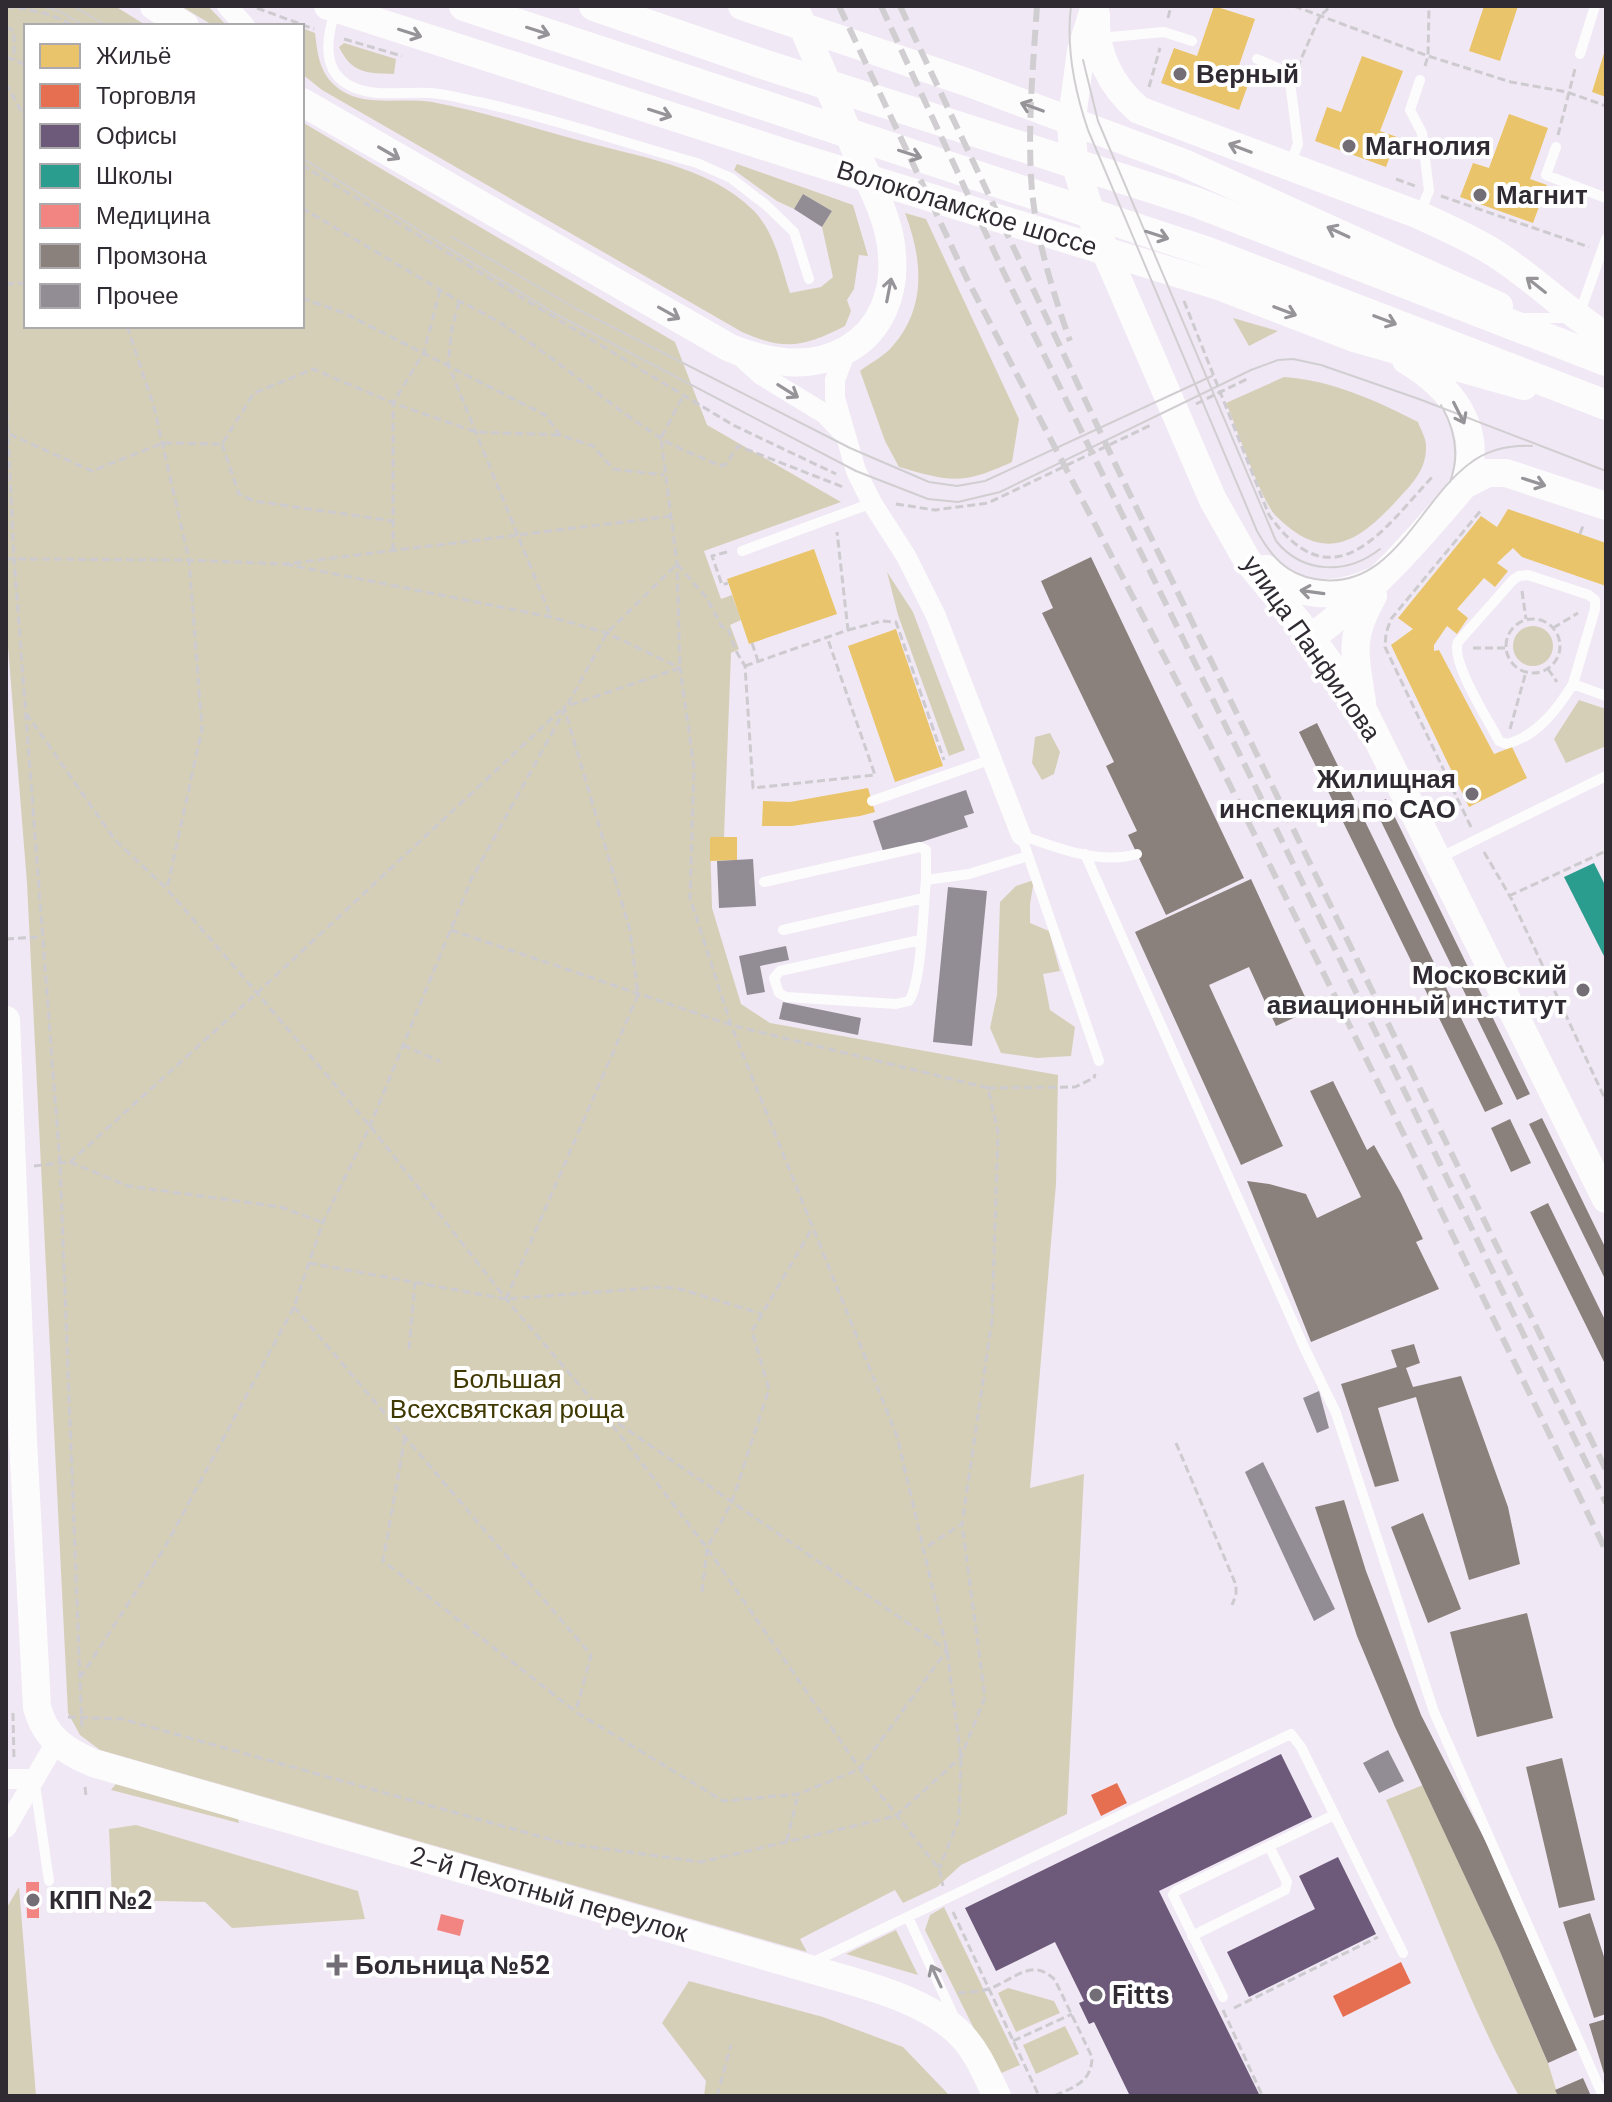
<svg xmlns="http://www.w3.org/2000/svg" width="1612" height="2102" viewBox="0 0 1612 2102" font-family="'DM Sans',sans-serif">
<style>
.green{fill:#d6cfb8}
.homes{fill:#e9c46a}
.shops{fill:#e76f51}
.offices{fill:#6d597a}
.schools{fill:#2a9d8f}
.health{fill:#f28482}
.industry{fill:#8a817c}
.building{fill:#928d95}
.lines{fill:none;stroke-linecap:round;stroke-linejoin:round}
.path{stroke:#cdcbcf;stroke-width:3;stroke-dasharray:8 4;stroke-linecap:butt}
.lane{stroke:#fdfcfd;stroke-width:10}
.street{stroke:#fdfcfd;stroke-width:20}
.secondary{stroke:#fdfcfd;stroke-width:28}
.primary{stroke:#fdfcfd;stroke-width:30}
.tram{stroke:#d1ced1;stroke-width:2}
.rail{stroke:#d1ced1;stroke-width:6;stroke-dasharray:16 8;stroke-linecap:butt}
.oneway{stroke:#969498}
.poi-dot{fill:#736d76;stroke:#fff;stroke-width:3}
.labels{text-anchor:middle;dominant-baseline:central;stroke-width:8;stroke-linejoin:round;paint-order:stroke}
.poi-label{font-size:26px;font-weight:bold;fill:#302b32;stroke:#fff;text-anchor:start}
.street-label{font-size:26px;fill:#302b32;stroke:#fff}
.park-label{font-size:26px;fill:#3f3800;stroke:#fff}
</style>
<rect width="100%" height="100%" fill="#f0e8f4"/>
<!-- green -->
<path class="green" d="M6 6H115L147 26H26V326H302V122L675 342 707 425 841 502 704 551 721 599 732 595 741 620 730 625 739 649 731 653 724 837 710 838 712 908 741 1004 770 1023 1058 1075 1056 1184 1030 1488 1084 1474 1067 1814 961 1865 937 1887 903 1903 895 1890 800 1939 807 1952 100 1750 80 1735 68 1713 27 883 6 622Z
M181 6H208L227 26H214Z
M302 28 315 33C318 58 320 76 342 91 367 107 403 97 432 102 480 111 527 126 574 139 633 156 708 165 753 210 775 232 781 266 790 293L821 287 833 277 822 227 832 211 803 194 794 209 777 201 734 170 737 164 853 205 868 256 859 255 854 289 847 300 851 311 845 326C804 347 785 351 742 332L322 90 302 74Z
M344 43 396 59 394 74C367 73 352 74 339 47Z
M905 213 926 219 1019 419 1012 462C962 485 951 482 899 467L885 441 860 371C869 364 882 357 890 349 927 310 923 260 905 213Z
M1233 318 1278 331 1249 346Z
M1284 377C1331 380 1377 401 1418 422 1420 428 1426 438 1426 445 1427 468 1414 482 1399 498 1360 541 1326 566 1276 516 1262 503 1236 426 1226 403Z
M887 572 913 612 965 750 949 756 898 615Z
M1513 646a20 20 0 1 1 40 0a20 20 0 1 1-40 0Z
M1579 700 1606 709V746L1566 763 1554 739Z
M1050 733 1060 752 1054 774 1042 780 1032 763 1035 737Z
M1034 880 1030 904V923L1049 931 1060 971 1043 974 1050 1010 1075 1027 1071 1056 1037 1058 1001 1053 990 1028 997 995 1000 902 1016 886Z
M116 1784 237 1815 239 1823 111 1790Z
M1423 1785 1498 1947 1548 2063 1558 2096H1519C1466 2001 1432 1898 1386 1800Z
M136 1825 358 1891 365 1919 232 1928 205 1902 112 1900 109 1829Z
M19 1887 36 2096H6V1909Z
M944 1907 1020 2065 997 2075 925 1930 930 1915Z
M896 1930 918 1975 846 1954Z
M689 1981 823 2017 903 2047 950 2096H704L706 2081 662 2023Z
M1008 1988 1054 2001 1060 2013 1016 2032 998 1993Z
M1065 2026 1079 2054 1036 2074 1023 2045Z"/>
<!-- homes -->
<path class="homes" d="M1214 6 1255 19 1236 74 1250 79 1239 110 1161 83 1174 48 1197 56Z
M1484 6H1518L1500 61 1469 51Z
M1605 50H1606V97L1592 92Z
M1362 56 1403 71 1380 131 1397 137 1386 167 1315 141 1327 107 1341 112Z
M1509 114 1548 128 1530 179 1547 185 1533 223 1460 197 1473 163 1489 168Z
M1508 509 1606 543V586L1522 557 1513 548 1497 563 1508 571 1495 587 1484 578 1457 609 1468 618 1457 634 1447 626 1434 645V651L1439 650 1494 754 1512 747 1527 778 1469 807 1391 645 1413 629 1398 618 1481 516 1497 527Z
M814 549 837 614 749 644 727 579Z
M896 629 943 766 895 782 848 646Z
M868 788 875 812 860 816 792 826H762L763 801 790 802Z
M710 837H737V860L710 861Z"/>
<!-- shops -->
<path class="shops" d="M1117 1783 1127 1803 1101 1816 1091 1795Z
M1401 1962 1411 1983 1343 2017 1333 1996Z"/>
<!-- offices -->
<path class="offices" d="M1281 1754 1312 1817 1159 1891 1259 2094 1130 2096 1094 2022 1089 2024 1079 2003 1084 2001 1055 1942 996 1971 965 1908Z
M1338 1857 1376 1934 1249 1997 1227 1952 1315 1909 1299 1876Z"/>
<!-- schools -->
<path class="schools" d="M1594 863 1606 887V960L1564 877Z"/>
<!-- health -->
<path class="health" d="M26 1882H39V1918H27Z
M441 1914 464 1920 460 1936 437 1930Z"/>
<!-- industry -->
<path class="industry" d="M1091 557 1244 878 1166 915 1128 835 1137 831 1106 766 1114 762 1042 613 1053 608 1041 581Z
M1317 723 1503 1104 1485 1112 1299 732Z
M1386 799 1530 1094 1517 1100 1373 805Z
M1251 879 1311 1010 1276 1026 1249 967 1209 985 1283 1146 1241 1165 1135 932Z
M1333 1081 1367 1150 1374 1145 1401 1193 1423 1239 1416 1242 1439 1289 1311 1342 1247 1181 1269 1184 1306 1194 1317 1218 1361 1197 1310 1091Z
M1542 1118 1606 1249V1281L1529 1124Z
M1510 1119 1531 1163 1511 1172 1491 1128Z
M1548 1203 1606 1322V1366L1530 1212Z
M1414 1344 1420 1363 1406 1368 1413 1387 1461 1376 1508 1507 1520 1564 1469 1580 1416 1397 1378 1408 1399 1481 1375 1487 1341 1384 1397 1367 1391 1350Z
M1344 1500 1366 1571 1421 1715 1489 1848 1577 2050 1548 2063 1498 1947 1395 1727 1357 1636 1315 1507Z
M1423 1513 1461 1609 1428 1623 1391 1527Z
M1527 1613 1553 1718 1477 1737 1450 1632Z
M1562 1758 1595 1900 1559 1908 1526 1767Z
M1590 1913 1606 1963V2014L1594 2018 1563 1922Z
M1606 2019V2077H1605L1589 2024Z
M1583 2078 1591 2096H1558L1555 2090Z"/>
<!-- building -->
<path class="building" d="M803 194 832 211 822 227 794 209Z
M966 790 974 813 964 816 968 827 884 854 873 821Z
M753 859 756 906 719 908 717 861Z
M948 887 987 891 972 1046 933 1042Z
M786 946 789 960 760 966 765 992 747 995 739 956Z
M783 1002 861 1018 858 1035 779 1019Z
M1319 1391 1329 1428 1317 1433 1303 1398Z
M1263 1462 1335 1609 1314 1621 1245 1472Z
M1388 1750 1404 1781 1379 1793 1363 1763Z"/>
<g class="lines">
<!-- path -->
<path class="path" d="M1294 6 1428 56 1511 82 1567 92 1606 106
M6 7C30 9 52 13 74 26
M257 8 314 29
M1168 18 1171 6
M6 27 14 31V60
M344 39 402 56
M6 57 26 65
M1425 66 1428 56 1429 6
M1297 68 1320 16 1331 6
M6 83 26 120
M1149 87 1160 48
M1558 135 1575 69
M302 165 733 425 836 474
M1396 179 1415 186
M1441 196 1589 247
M302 208 459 301C533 335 591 394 659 437 677 449 700 456 720 466L726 464 738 446 843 487
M6 284 26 283
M302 298 344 313 545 415 560 435 593 446 613 469 664 475
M1184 301 1269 515C1334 606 1383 530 1433 476
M459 302 452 328 448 364 551 617
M127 326 154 407 189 560 202 729 167 889
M6 389 14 559 60 1164 82 1731
M1196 404 1249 378
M9 434 92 471 163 443 222 444 254 393 313 369 393 403 476 432 560 435
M222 444 239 494 254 501 393 521
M896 504 935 510 988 503 1153 424
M1580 534 1584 523
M393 551V403L424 352 440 290
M727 552 712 556 722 585 728 583
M6 559 189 560 285 564 671 516
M285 564 551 617 607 633 680 668 694 767 690 898 731 1025 897 1436 947 1650 961 1757 959 1819 939 1869
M1522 591 1526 619
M1506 646a27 27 0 1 1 54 0a27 27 0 1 1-54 0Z
M1553 628 1578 613
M848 630 882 621 896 622 944 760
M752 643 758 661
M1473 648H1506
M745 666 848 630 837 532
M1548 669 1557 682
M26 713 115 840 167 889 257 993 370 1126 506 1299 603 1413 707 1548 860 1769 939 1869 943 1886
M1510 729 1526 672
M1471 827 1385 647 1386 633 1391 619 1482 509
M1484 852 1511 898 1606 1101
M1509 896 1606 851
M451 930 731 1025 988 1088 998 1132 992 1320 962 1524 923 1549
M6 939 41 937
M403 1045 441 1062
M988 1088 1075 1087 1094 1078 1095 1074
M70 1162 128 1186 281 1207 321 1222
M34 1166 70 1162 257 993 561 710
M309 1263 506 1299 663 1287 680 1289 762 1314
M506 1299 638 995 630 930 564 707 680 668 677 564 661 438 683 396
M294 1307 591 1655 576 1711
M409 1349 415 1282
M405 1437 383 1561 576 1712 723 1801 798 1794 860 1769 947 1650 606 1415
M1176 1443 1236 1585V1595L1232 1605
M702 1592 707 1548 732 1502 769 1389 752 1331 812 1229
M80 1678 165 1547 294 1307 323 1222 370 1126 471 880 607 633 677 564 706 597 722 627 728 628 736 651 745 666 753 788 875 775 827 637
M13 1713 14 1761
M68 1717 122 1719 563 1843 701 1862 896 1816 961 1757 985 1697 962 1524
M85 1787 86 1796
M787 1841 798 1794
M953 1912 1039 2096
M958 1993C969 1992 981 1992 991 1988 1015 1979 1032 1957 1055 1980L1092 2057C1092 2082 1074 2087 1054 2096
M1234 2008 1378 1937
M1223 2010 1262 2095 1260 2096
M1013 2041 1072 2014
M717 2096 731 2045"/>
<!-- lane -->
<path class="lane" d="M335 12C327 36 321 68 347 84 372 99 404 91 431 93 447 94 464 99 479 102 552 118 625 143 697 163L731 178 766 205 794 232 809 279
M1100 38 1164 32 1192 41
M1580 54 1595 6
M1257 59 1278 68 1290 82 1298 144 1290 165
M1556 147 1546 175 1606 198
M1420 212 1429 191 1422 133 1410 110 1420 80
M1525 318H1578L1606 239
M742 551 872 503
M1528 575 1589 595 1595 600V609L1573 684C1557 710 1536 737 1506 744L1499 741C1489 721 1450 661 1458 642L1513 580 1519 576Z
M1573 684 1606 696
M872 801 992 759
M1021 835 1099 1061
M1021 835C1057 848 1100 865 1137 854
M1085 854 1304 1347 1336 1413 1434 1712 1603 2096
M1439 858 1606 776
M764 882 920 847 926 850V880
M783 930 924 898
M920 940 780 971 774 978 779 993 786 997 896 1004 909 1001C922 982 923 907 926 880L969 874 1028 856
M35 1785 49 1881
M908 1917 955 2019
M1192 1936 1285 1890 1287 1882 1269 1846
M811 1963 1291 1734 1301 1747 1403 1953
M1223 1997 1173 1895 1176 1891 1334 1815"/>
<!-- street -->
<path class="street" d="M227 6 245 26
M846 351 835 380V398L856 471 872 503 906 556 936 616 1021 835
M737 353 761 375 825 414 842 432
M6 1779H34
M6 1828 56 1742"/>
<!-- secondary -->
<path class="secondary" d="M154 6 185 26
M328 6 795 156 1216 285 1354 338 1524 386
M742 6 969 83 1184 163 1499 306
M1095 6 1081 51 1071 125 1074 160 1095 227 1213 500 1247 560 1311 638 1363 710 1606 1199
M1096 15C1094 53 1111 86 1139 110L1419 215C1443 226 1468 237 1491 251 1531 275 1565 311 1606 336
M302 102 730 348C768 363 810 371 848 349 881 330 895 293 892 256 891 222 872 188 859 158 837 107 816 57 794 6
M1464 485 1488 473H1506L1606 506
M1266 569C1298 599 1336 599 1374 581
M1311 638C1370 594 1417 541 1464 485 1486 430 1451 387 1406 360
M1362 702C1355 656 1348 639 1373 596
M6 1020 23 1440 37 1707C45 1738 65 1751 93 1763L803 1967C853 1982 926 1997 962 2036 978 2053 987 2076 997 2096"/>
<!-- primary -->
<path class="primary" d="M464 6 1208 252 1606 405
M594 6 769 66 1195 202 1606 361"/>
<!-- tram -->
<path class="tram" d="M41 6 59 11 85 26
M73 6 107 26
M1071 6C1066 47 1075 92 1088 130L1257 531C1271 556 1286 574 1315 579 1392 593 1418 502 1469 464 1487 450 1509 445 1532 446
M1083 60 1098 121 1276 541C1303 574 1347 575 1380 549
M302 158 554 313 856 471 928 499 958 502 1000 492 1251 370 1278 360 1293 359 1321 365 1419 399 1606 471
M452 237 575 308 850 448 929 482 957 486 985 481 1212 376
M1441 405C1455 429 1460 455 1450 482"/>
<!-- rail -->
<path class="rail" d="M839 6 966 277 1207 739 1408 1143 1606 1551
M881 6 1004 273 1606 1503
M900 6 1120 474 1606 1470
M1037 6C1033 67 1027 130 1032 191 1037 242 1053 292 1070 341"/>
</g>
<!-- one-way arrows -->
<defs><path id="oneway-shaft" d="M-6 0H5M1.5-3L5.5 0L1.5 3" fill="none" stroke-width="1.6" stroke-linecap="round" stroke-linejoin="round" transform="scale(2)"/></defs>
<g class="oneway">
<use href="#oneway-shaft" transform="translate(538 31) rotate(18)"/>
<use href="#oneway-shaft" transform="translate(410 33) rotate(18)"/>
<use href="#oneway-shaft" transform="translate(1032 107) rotate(-160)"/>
<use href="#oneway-shaft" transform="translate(660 113) rotate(18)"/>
<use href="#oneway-shaft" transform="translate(1240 148) rotate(-159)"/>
<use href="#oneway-shaft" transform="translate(389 153) rotate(30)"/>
<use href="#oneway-shaft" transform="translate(910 154) rotate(18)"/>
<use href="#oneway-shaft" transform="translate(1338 232) rotate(-155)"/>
<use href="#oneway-shaft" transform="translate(1157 235) rotate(18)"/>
<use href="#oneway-shaft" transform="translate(1536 285) rotate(-142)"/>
<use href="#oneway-shaft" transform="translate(889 290) rotate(-79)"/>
<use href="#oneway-shaft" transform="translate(1285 311) rotate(21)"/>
<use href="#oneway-shaft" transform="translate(669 313) rotate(29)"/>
<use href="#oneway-shaft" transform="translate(1385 320) rotate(21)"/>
<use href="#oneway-shaft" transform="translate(788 391) rotate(32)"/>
<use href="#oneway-shaft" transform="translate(1459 413) rotate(63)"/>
<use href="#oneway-shaft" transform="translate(1534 482) rotate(18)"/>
<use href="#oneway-shaft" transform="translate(1312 592) rotate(-172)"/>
<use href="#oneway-shaft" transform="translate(936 1976) rotate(-115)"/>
</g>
<!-- markers -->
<g class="poi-dot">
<circle cx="1180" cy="74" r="8"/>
<circle cx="1349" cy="146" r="8"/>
<circle cx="1480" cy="195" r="8"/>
<circle cx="1472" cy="794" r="8"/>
<circle cx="1583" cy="990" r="8"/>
<circle cx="33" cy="1900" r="8"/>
<path d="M333 1953h8v8h8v8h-8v8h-8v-8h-8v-8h8z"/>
<circle cx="1096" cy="1995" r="8"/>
</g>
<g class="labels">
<!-- poi labels -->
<g class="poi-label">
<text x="1196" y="74">Верный</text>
<text x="1365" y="146">Магнолия</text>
<text x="1496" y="195">Магнит</text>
<text x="1456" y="779" text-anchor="end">Жилищная<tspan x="1456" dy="30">инспекция по САО</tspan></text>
<text x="1567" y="975" text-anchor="end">Московский<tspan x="1567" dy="30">авиационный институт</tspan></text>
<text x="49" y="1900">КПП №2</text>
<text x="355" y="1965">Больница №52</text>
<text x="1112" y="1995">Fitts</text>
</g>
<!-- street labels -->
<g class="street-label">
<text transform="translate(967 208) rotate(17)">Волоколамское шоссе</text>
<text transform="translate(1312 648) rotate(55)">улица Панфилова</text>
<text transform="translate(549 1894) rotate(16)">2-й Пехотный переулок</text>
</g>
<!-- park labels -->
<g class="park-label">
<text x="507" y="1379">Большая<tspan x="507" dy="30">Всехсвятская роща</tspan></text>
</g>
</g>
<!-- border -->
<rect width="1612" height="2102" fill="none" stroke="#302b32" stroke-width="16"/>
<!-- legend -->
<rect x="24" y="24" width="280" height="304" fill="#ffffff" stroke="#acaaad" stroke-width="2"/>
<rect x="40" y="44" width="40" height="24" fill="#e9c46a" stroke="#acaaad" stroke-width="2"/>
<text x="96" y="64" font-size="24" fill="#302b32">Жильё</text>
<rect x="40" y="84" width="40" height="24" fill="#e76f51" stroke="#acaaad" stroke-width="2"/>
<text x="96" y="104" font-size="24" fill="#302b32">Торговля</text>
<rect x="40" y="124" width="40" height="24" fill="#6d597a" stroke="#acaaad" stroke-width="2"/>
<text x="96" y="144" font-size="24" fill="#302b32">Офисы</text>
<rect x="40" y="164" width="40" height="24" fill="#2a9d8f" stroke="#acaaad" stroke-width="2"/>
<text x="96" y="184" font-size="24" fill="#302b32">Школы</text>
<rect x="40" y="204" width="40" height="24" fill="#f28482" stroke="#acaaad" stroke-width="2"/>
<text x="96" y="224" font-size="24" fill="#302b32">Медицина</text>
<rect x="40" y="244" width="40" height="24" fill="#8a817c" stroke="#acaaad" stroke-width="2"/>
<text x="96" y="264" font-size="24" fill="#302b32">Промзона</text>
<rect x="40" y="284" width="40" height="24" fill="#928d95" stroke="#acaaad" stroke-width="2"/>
<text x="96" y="304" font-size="24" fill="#302b32">Прочее</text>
</svg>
